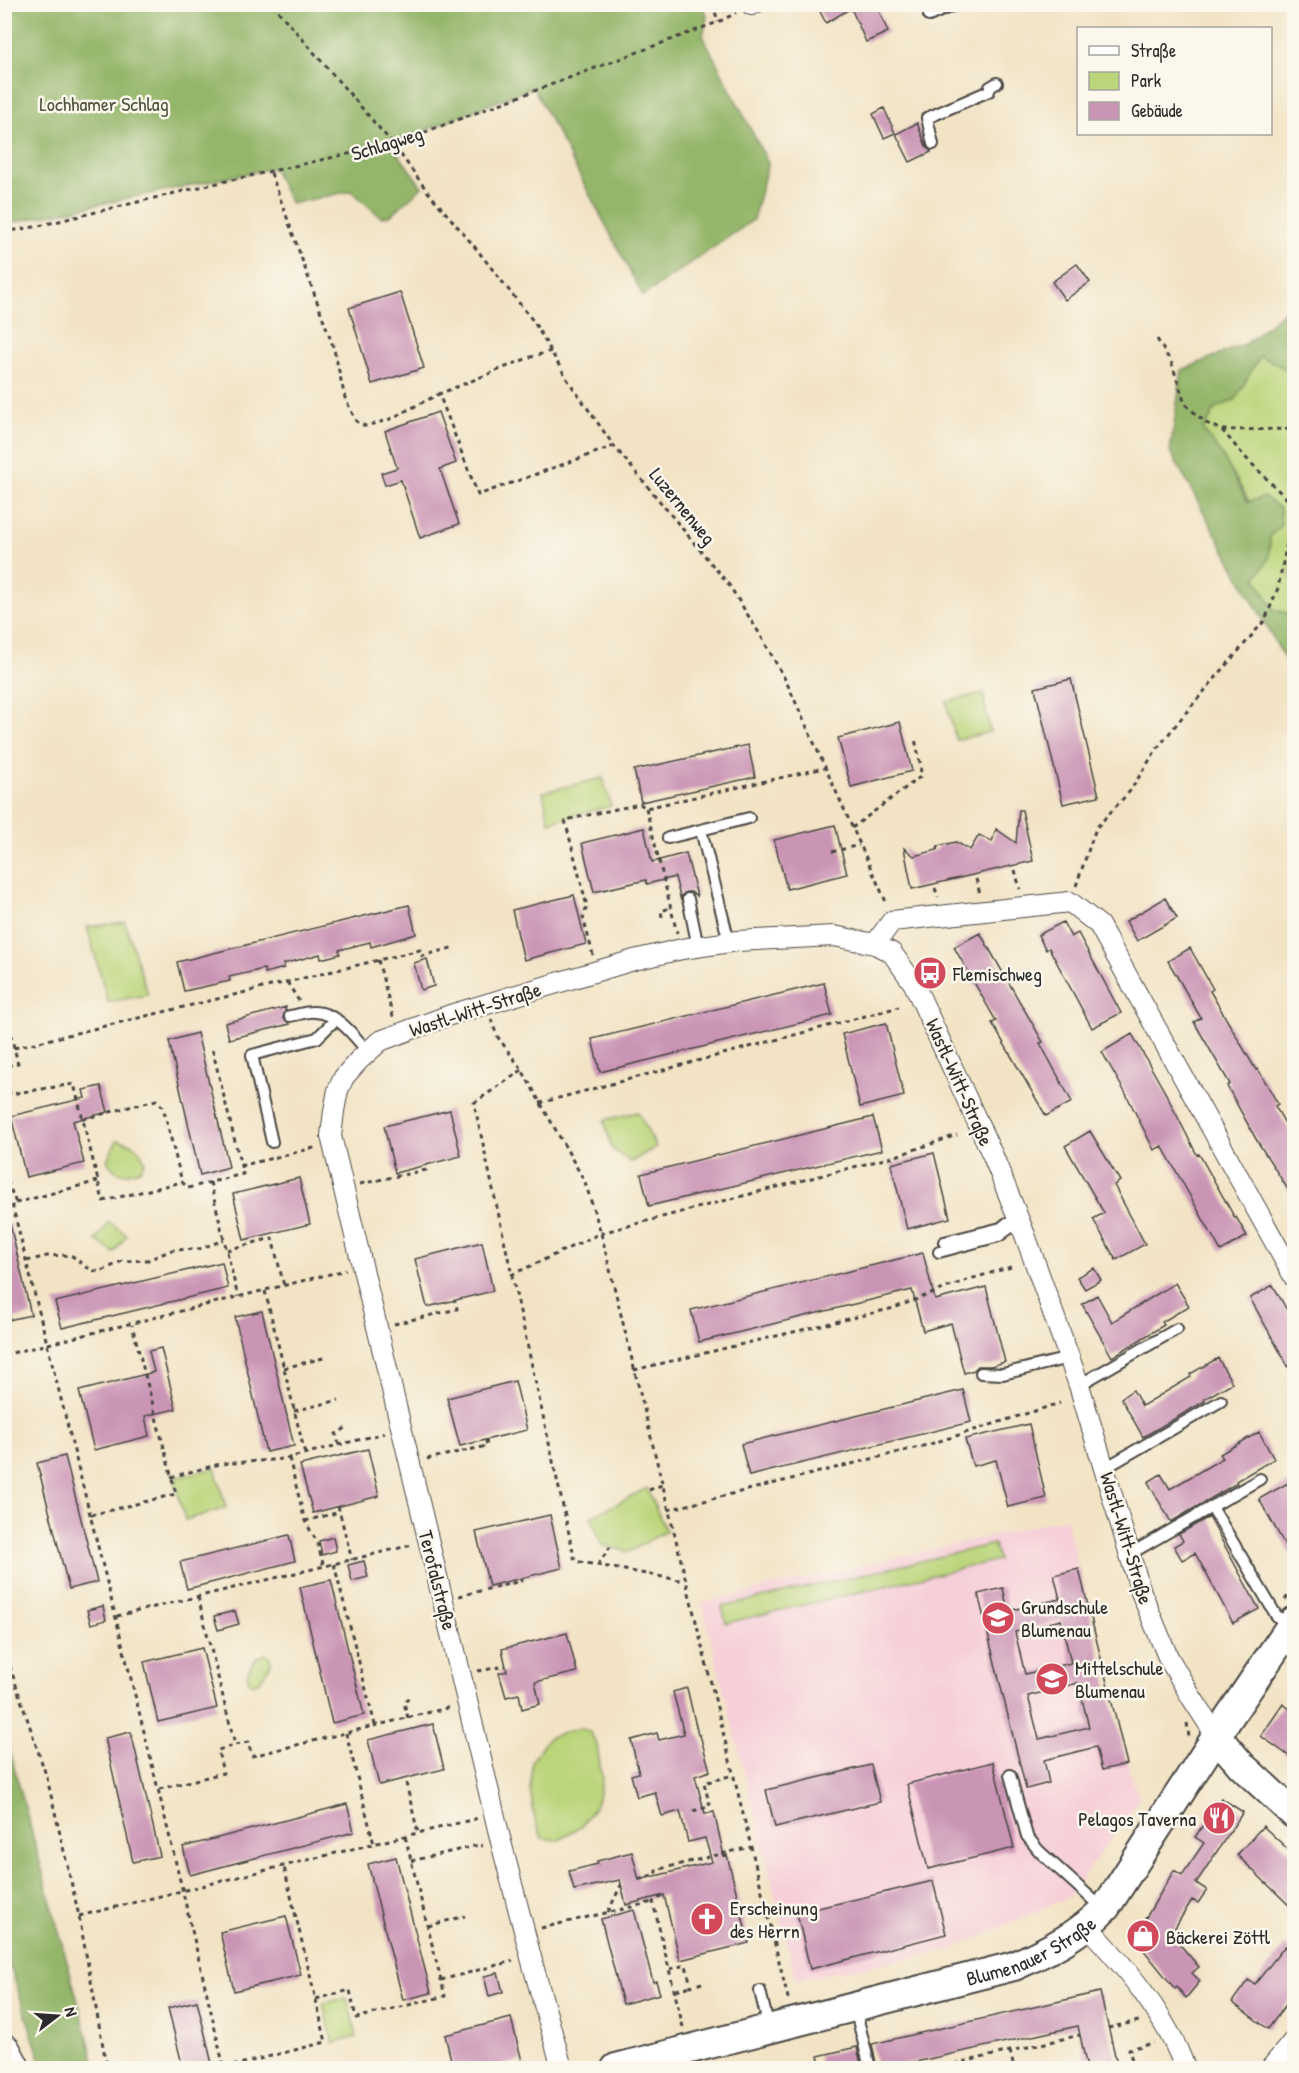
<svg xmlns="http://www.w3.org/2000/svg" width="1299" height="2073" viewBox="0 0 1299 2073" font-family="'Patrick Hand',sans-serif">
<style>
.built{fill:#f6cfd8}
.green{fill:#bbd57a;stroke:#738052;stroke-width:1.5}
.forest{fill:#94b66a;stroke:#60704a;stroke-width:1.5}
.building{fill:#ca94b5;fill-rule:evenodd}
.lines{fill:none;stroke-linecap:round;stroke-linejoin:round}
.lane-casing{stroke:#494742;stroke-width:14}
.street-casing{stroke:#494742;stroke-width:22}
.secondary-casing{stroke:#494742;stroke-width:32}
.highway-casing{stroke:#494742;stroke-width:36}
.path{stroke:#494742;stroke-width:3;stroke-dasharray:4.5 4.5;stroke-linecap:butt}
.lane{stroke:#fff;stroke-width:10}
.street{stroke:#fff;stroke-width:20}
.secondary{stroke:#fff;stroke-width:28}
.highway{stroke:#fff;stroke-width:33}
.labels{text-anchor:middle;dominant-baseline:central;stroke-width:5;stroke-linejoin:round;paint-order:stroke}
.park-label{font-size:20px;fill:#4f563f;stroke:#fbf7ec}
.street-label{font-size:20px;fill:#2b2b2b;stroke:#fbf7ec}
.poi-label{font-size:20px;fill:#2b2b2b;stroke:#fbf7ec;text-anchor:start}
</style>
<rect width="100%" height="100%" fill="#fbf7ec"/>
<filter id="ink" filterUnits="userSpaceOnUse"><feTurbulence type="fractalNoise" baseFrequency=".0167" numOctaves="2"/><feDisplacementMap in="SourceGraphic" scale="12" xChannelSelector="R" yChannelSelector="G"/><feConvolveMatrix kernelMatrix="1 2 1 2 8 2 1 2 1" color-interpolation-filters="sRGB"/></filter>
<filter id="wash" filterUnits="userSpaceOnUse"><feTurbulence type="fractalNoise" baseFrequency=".008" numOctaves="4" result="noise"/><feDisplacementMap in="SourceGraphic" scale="24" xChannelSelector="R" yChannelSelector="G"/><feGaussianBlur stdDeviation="1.35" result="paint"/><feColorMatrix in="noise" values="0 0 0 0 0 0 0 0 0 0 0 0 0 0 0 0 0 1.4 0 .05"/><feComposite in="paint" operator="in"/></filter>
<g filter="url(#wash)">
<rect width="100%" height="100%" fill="#f2e3c5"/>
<!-- built -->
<path class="built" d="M1066 1518 1127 1764 1139 1799 1069 1897 950 1950 796 1980 702 1603Z"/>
<!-- green -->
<path class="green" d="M1260 355 1294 373V566L1292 567 1290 573 1294 586V615L1274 610 1256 578 1269 558 1270 536 1220 452 1203 431 1216 408 1235 400Z
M983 693 990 732 956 740 946 702Z
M603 778 611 806 549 822 543 792Z
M125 922 148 995 108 1002 87 927Z
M638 1112 656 1147 631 1162 612 1149 604 1120Z
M117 1140C132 1143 139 1146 145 1161L140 1170C123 1175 115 1176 107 1160Z
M109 1222 127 1235 114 1253 96 1240Z
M215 1468 226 1508 185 1520 174 1478Z
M647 1488 666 1531 629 1552 602 1545 591 1517Z
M994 1544 998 1560 726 1623 722 1607Z
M267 1654 270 1657 271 1664 260 1681 252 1684 249 1682 247 1674C252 1665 255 1655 267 1654Z
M579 1728 590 1732 597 1745 602 1779 597 1802 581 1827 557 1840 542 1838 535 1820 530 1789 532 1761 548 1738Z
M347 1998 357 2037 333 2043 323 2003Z"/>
<!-- forest -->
<path class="forest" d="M5 4 703 5 707 16 703 36 768 163 753 220 643 296 533 87 391 144 422 187 390 216 381 217 351 191 291 204 273 168 5 224Z
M1294 303V373L1260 356 1235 400 1216 408 1203 430 1220 452 1248 502 1264 497 1280 508 1281 525 1270 536 1269 558 1256 578 1274 610 1294 615V676L1170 451 1182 370 1247 343Z
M5 1734 96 2068H43L5 1950Z"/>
<g id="blocks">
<!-- building -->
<path class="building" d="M816 4H876L888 32 866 42 851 8 826 23Z
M884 108 895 133 884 138 873 114Z
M917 123 926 146 931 152 910 162 896 134Z
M1077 264 1090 282 1065 300 1052 282Z
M400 292 424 368 372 384 349 308Z
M438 412 456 463 440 469 459 524 420 538 401 480 385 485 381 473 397 468 385 431Z
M1071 679 1099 796 1063 804 1035 688Z
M900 722 912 771 851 787 838 738Z
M748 745 755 777 641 802 634 770Z
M1019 810H1022L1033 861 912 889 904 848 914 856 937 850 938 846 956 842 970 850 979 835 992 842 996 829 1016 843Z
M835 825 847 874 787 889 774 840Z
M644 828 652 862 686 853 697 896 691 892H686L681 896V901L675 877 647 884 646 880 594 892 582 843Z
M574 895 586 944 524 960 512 910Z
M1165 898 1177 918 1137 941 1126 921Z
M409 905 416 934 371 947 370 942 339 950 340 954 321 959 320 954 302 959 283 964 284 968 265 973 264 969 229 977 230 981 184 991 177 962Z
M1063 922 1071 937 1078 933 1121 1013 1092 1028 1049 948 1046 950 1038 935Z
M980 933 1043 1042 1040 1043 1072 1102 1046 1116 992 1023 996 1021 954 947Z
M1190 948 1213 989 1210 991 1256 1070 1258 1069 1278 1104 1275 1106 1294 1139V1199L1256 1139 1227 1086 1230 1084 1194 1022 1201 1018 1168 961Z
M427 959 434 986 421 990 414 963Z
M824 983 832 1015 600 1072 592 1039Z
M286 1007 283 1018 290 1024 229 1039 225 1023Z
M886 1023 904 1096 860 1107 842 1034Z
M197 1033 229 1167 200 1175 169 1041Z
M1132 1034 1166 1094 1197 1155 1199 1154 1235 1218 1236 1217 1247 1236 1221 1251 1162 1146 1154 1150 1126 1094 1102 1052Z
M101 1086 108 1112 73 1121 84 1163 26 1177 11 1116 85 1098 83 1090Z
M450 1110 461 1156 395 1173 384 1126Z
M873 1117 882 1150 649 1206 641 1174Z
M1090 1131 1120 1181 1114 1185 1145 1244 1116 1260 1093 1219 1104 1213 1065 1146Z
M934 1153 950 1218 907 1229 891 1164Z
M299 1178 310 1224 244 1240 233 1194Z
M10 1224 31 1315 4 1321V1225Z
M482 1242 493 1291 427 1307 415 1259Z
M923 1253 935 1300 986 1287 1005 1362 991 1366H978L974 1370 964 1373 951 1323 923 1331 912 1290 699 1342 691 1310Z
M222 1262 228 1288 62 1328 55 1302Z
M1094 1268 1101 1280 1085 1289 1077 1277Z
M1175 1283 1189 1306 1162 1322 1164 1325 1112 1357 1082 1304 1097 1295 1112 1322Z
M1273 1285 1294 1323V1377L1250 1298Z
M262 1311 294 1446 266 1452 235 1317Z
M161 1348 176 1409 145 1416 149 1436 94 1450 79 1391 154 1372 149 1351Z
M1218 1358 1232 1383 1204 1399 1205 1401 1143 1437 1121 1398 1133 1390 1142 1406 1191 1377 1190 1374Z
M515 1381 527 1430 460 1446 447 1398Z
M963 1390 971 1422 749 1476 741 1444Z
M1029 1424 1046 1498 1008 1507 996 1460 973 1466 965 1439Z
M1259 1432 1274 1459 1236 1481 1237 1483 1171 1522 1148 1482 1161 1474 1170 1489 1223 1458 1220 1454Z
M368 1449 379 1496 313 1513 300 1465Z
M65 1456 97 1582 69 1589 37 1463Z
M1288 1483 1294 1495V1561L1259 1499Z
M550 1515 562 1568 489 1586 476 1532Z
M1209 1517 1259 1609 1233 1623 1195 1553 1182 1560 1174 1546 1183 1541 1179 1534Z
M289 1535 295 1561 187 1589 180 1562Z
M333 1537 336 1551 322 1555 319 1541Z
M364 1561 368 1577 352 1581 348 1565Z
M1079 1569 1127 1764 1102 1770 1096 1747 1044 1760 1049 1783 1026 1789 978 1594 1003 1588 1008 1611 1060 1599 1054 1575ZM1061 1620 1071 1663 1025 1674 1015 1632ZM1078 1683 1089 1727 1039 1739 1028 1696Z
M331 1580 364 1715 332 1723 300 1587Z
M103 1606 106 1620 91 1624 87 1610Z
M235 1611 239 1624 218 1630 214 1616Z
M567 1633 577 1672 535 1682 540 1704 522 1709 519 1694 506 1697 499 1673 507 1671 502 1649Z
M202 1648 217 1708 158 1722 144 1662Z
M687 1688 698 1735H700L710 1771 695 1776 705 1814 714 1812 724 1856 727 1855 749 1943 680 1960 664 1895 626 1905 620 1880 574 1890 569 1871 598 1864 597 1861 632 1852 639 1880 712 1862 705 1838 688 1842 680 1811 662 1816 655 1792 637 1797 631 1775 639 1773 631 1740 657 1733 659 1740 684 1734 673 1692Z
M1283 1704 1294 1712V1748L1289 1756 1261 1736Z
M433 1724 444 1769 379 1785 368 1740Z
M131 1732 160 1856 133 1862 105 1738Z
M993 1762 1014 1848 928 1869 907 1784Z
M871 1765 880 1802 775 1827 766 1790Z
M1221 1798 1243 1812 1196 1883 1207 1890 1198 1903 1192 1900 1171 1934 1199 1967 1192 1973 1200 1981 1186 1998 1177 1987 1175 1989 1134 1938 1174 1870 1182 1875 1204 1843 1195 1837Z
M347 1804 354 1832 190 1875 183 1847Z
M1263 1826 1294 1855V1910L1237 1855Z
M396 1857 431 1993 403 2000 368 1864Z
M933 1881 946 1934 810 1969 797 1913Z
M634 1910 653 1982 656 1981 660 1994 623 2004 601 1919Z
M286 1916 301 1975 234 1991 220 1932Z
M1285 1946 1294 1953V1994L1268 2029 1232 2002 1248 1980 1255 1984Z
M498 1973 503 1992 489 1996 484 1976Z
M1100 1992 1118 2068H1087L1078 2026 888 2068H877L872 2044Z
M197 2001 204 2030 213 2068H183L168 2008Z
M511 2018 522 2061 491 2068H453L445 2035Z
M857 2047 862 2068H821L818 2056Z"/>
</g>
</g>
<g filter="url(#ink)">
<use href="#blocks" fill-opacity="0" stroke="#494742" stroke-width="1.5"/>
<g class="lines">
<defs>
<path id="lane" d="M929 16 956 4
M933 144 927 118 989 91 990 87 997 83
M701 830 729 942
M668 838 749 818
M688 899 698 947
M290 1016C298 1015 307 1011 315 1012 338 1013 354 1036 368 1052
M272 1142 252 1055 317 1038 336 1019
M944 1242 1001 1228 1007 1223
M939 1252 999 1236 1019 1221
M981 1373 1003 1374 1069 1358
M1079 1385 1177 1329
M1105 1468 1221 1401
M1212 1507 1276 1615 1289 1627
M1130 1554 1260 1479
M1010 1775 1027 1836 1039 1851 1102 1908
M760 1991 769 2028
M855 2008 870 2068"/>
<path id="street" d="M752 5 754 4
M875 944 892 921 1070 902 1099 925 1294 1277
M1086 1925C1125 1966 1166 2015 1185 2068
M562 2068 534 1969 501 1842 331 1136 334 1111 338 1090 344 1077 359 1060 380 1041 450 1015 634 960 682 949 737 941 834 936 875 944 892 953 914 984 993 1156 1025 1235 1079 1385 1141 1592 1168 1657 1190 1695 1217 1737
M1271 2068 1294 2040"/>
<g id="secondary">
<path d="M1217 1737 1242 1766 1294 1814"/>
<path id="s1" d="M616 2068 1014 1966C1048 1951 1081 1934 1106 1907L1227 1720 1294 1621"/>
</g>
<path id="highway" d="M4 2051 13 2068"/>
</defs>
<!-- lane casing -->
<use href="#lane" class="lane-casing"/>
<!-- street casing -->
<use href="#street" class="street-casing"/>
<!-- secondary casing -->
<use href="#secondary" class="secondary-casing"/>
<!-- highway casing -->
<use href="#highway" class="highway-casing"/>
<!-- path -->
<path class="path" d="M272 4 393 144 428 192 474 246 534 322 567 379 614 446 729 585 761 636 786 681 887 904
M713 4 718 22
M271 173 334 349 345 398 356 421 365 426 388 420 439 394
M4 232 34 227 200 187 393 144 718 22 736 13
M1157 339 1172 364 1185 404 1206 423 1222 430 1294 429
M551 351 528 358 439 394 478 495 614 446
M1222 430 1244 456 1294 506
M646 808 677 933
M852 828 920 777 921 767 915 739
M832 852 859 845
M1015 870 1020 889
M976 879 980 894
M1076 886 1096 828 1130 791 1156 750 1183 716 1265 620 1278 588 1287 543 1292 503
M935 888 938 897
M662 917 661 911 670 908
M593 955 583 917 587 906 565 820 640 804 646 808 824 768
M378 960 393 1017
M287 982 299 1001
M491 1019 497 1036 522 1070 585 1182 601 1233 789 2002
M4 1020H7L18 1063 4 1067
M14 1048 420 950 422 956 455 947
M522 1070 474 1103 575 1561 685 1581
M4 1073 10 1094 74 1084 103 1201 182 1182 188 1188 243 1174 212 1048
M540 1103 899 1007
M83 1119 156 1100 163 1107 182 1182
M240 1166 318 1147
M4 1173 16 1203
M98 1181 12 1204C84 1492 158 1779 224 2068
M210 1182 238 1297
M360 1184 426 1170 425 1165
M227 1250 272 1238 284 1286
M27 1261 47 1256 71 1255 86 1267 95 1271H102L122 1261 148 1260 172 1250 199 1249 224 1240
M511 1275 601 1233 896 1156 957 1135
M265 1291 305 1454
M394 1324 457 1309 455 1301
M4 1355 346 1270
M284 1368 327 1357
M634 1370 894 1308 967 1280 1011 1267
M294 1411 339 1400
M339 1445 336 1434 346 1428
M289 1458 305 1521 317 1542 324 1567
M427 1459 487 1446 486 1440
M171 1477 220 1464 284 1459 385 1433
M649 1490 662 1485
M338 1506 352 1560
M668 1510 927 1445 1060 1403
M91 1515 176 1494 132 1325
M305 1521 340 1512
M334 1564 375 1725
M598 1565 610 1547
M459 1596 521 1581V1578
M198 1597 235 1745 248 1742 252 1756 451 1707
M1285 1600 1294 1586
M117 1616 412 1545
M4 1649 47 1778 79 1916 107 2068
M478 1671 506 1666
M408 1718 404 1703 409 1698
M1187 1723 1189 1737
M346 1733 374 1844
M406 1783 418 1833
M159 1789 223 1773 218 1750 235 1745
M693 1811 710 1806 704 1783 733 1775
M411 1861 479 1845 483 1846
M639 1879 656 1874V1870L750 1847
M662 1896 653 1902 683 2027
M608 1912 621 1885
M79 1916 479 1818
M428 1926 465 1916
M541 1928 653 1902
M670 1969 686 1965 691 1986 702 1983
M441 1980 513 1961
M676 1990 691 1986
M316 1999 350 1990 356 2018 445 1996 405 1836
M1108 2028 1143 2020
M1010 2051 1014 2068
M224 2068 326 2042 284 1867
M937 2068 1080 2035
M1134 2068 1129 2049 1154 2043"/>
<!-- lane -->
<use href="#lane" class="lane"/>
<!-- street -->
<use href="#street" class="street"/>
<!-- secondary -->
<use href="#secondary" class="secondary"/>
<!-- highway -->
<use href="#highway" class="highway"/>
</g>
</g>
<!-- icons -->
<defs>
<symbol id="bus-disc" viewBox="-11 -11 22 22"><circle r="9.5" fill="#d1495b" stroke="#fbf7ec"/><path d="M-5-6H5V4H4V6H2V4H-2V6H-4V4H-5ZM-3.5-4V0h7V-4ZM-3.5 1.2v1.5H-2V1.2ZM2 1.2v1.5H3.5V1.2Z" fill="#fff"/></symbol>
<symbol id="school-disc" viewBox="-11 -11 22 22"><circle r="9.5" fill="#d1495b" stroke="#fbf7ec"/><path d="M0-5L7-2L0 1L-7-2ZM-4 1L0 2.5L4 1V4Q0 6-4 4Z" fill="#fff"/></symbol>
<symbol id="restaurant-disc" viewBox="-11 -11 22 22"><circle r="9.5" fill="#d1495b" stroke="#fbf7ec"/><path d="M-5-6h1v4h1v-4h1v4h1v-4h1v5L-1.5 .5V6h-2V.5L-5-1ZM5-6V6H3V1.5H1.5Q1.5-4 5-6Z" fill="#fff"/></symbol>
<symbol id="church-disc" viewBox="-11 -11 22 22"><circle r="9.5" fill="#d1495b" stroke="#fbf7ec"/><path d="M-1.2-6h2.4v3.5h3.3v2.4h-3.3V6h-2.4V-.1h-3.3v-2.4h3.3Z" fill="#fff"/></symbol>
<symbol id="shop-disc" viewBox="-11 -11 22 22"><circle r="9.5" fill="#d1495b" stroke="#fbf7ec"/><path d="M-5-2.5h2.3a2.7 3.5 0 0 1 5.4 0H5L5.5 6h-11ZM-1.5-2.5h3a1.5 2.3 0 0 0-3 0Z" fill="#fff"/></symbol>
</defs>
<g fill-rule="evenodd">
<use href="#bus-disc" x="911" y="954" width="38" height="38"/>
<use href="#school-disc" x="979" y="1599" width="38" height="38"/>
<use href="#school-disc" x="1033" y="1660" width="38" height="38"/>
<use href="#restaurant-disc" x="1200" y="1799" width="38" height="38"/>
<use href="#church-disc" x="688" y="1900" width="38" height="38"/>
<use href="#shop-disc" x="1124" y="1917" width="38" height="38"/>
</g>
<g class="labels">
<!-- park labels -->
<g class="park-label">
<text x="104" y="103">Lochhamer Schlag</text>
</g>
<!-- street labels -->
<g class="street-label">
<text transform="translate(387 143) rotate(-17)">Schlagweg</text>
<text transform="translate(683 506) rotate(51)">Luzernenweg</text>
<text transform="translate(475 1009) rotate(-18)">Wastl-Witt-Straße</text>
<text transform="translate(960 1082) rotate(66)">Wastl-Witt-Straße</text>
<text transform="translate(1127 1538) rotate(73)">Wastl-Witt-Straße</text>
<text transform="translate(438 1580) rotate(76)">Terofalstraße</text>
<text stroke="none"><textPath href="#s1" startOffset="432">Blumenauer Straße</textPath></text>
</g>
<!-- poi labels -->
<g class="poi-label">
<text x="953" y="973">Flemischweg</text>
<text x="1021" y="1606">Grundschule<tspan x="1021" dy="23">Blumenau</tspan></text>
<text x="1075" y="1667">Mittelschule<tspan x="1075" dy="23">Blumenau</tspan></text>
<text x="1196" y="1818" text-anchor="end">Pelagos Taverna</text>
<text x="730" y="1907">Erscheinung<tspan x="730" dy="23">des Herrn</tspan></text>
<text x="1166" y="1936">Bäckerei Zöttl</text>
</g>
</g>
<!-- margin -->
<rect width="1299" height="2073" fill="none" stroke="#fbf7ec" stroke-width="24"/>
<!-- legend -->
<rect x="1077" y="27" width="195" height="108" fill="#fbf7ec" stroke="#a8a59f" stroke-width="1.5"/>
<rect x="1089" y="46" width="30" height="9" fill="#ffffff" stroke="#a8a59f" stroke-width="1.5"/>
<text x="1131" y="57" font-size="18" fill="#2b2b2b">Straße</text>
<rect x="1089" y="72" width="30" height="18" fill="#bbd57a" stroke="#a8a59f" stroke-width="1.5"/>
<text x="1131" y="87" font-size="18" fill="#2b2b2b">Park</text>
<rect x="1089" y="102" width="30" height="18" fill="#ca94b5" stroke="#a8a59f" stroke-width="1.5"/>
<text x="1131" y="117" font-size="18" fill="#2b2b2b">Gebäude</text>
<!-- north arrow -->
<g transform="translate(57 2016) rotate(73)" stroke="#fbf7ec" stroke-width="4.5" paint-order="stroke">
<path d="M0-4.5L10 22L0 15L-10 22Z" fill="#2b2b2b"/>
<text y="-9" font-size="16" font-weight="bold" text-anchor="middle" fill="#2b2b2b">N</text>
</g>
</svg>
